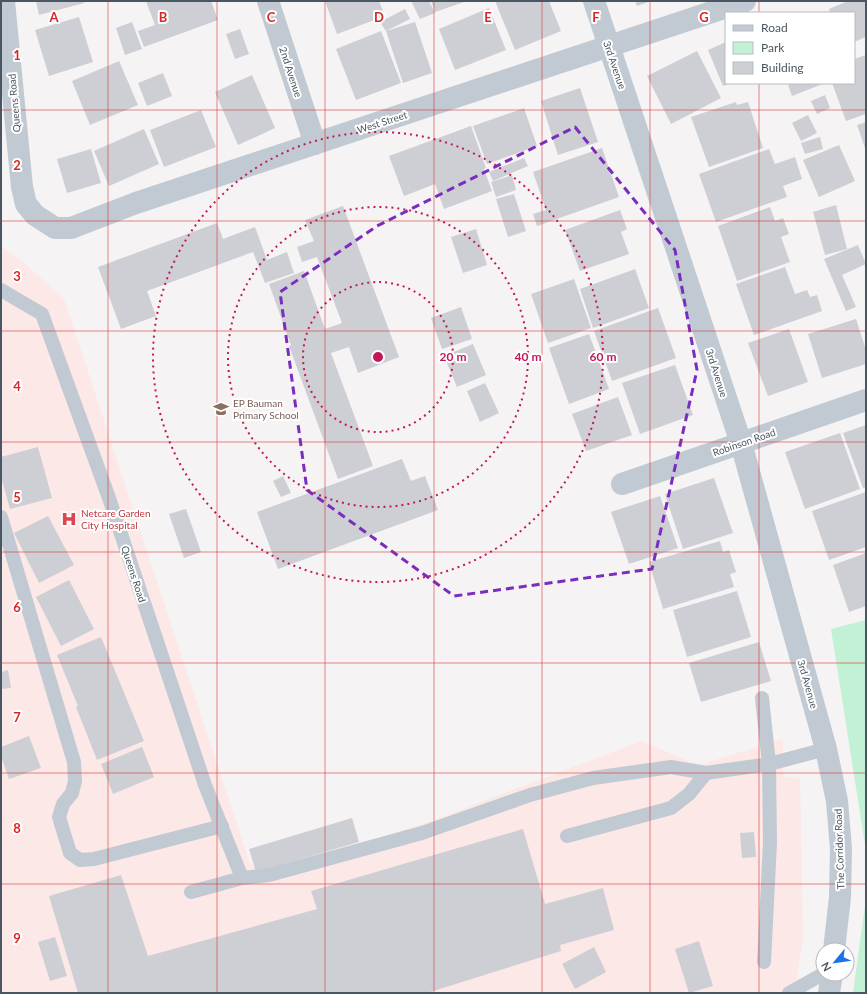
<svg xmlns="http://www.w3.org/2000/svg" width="867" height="994" viewBox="0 0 867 994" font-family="Lato,sans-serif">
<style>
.medical{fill:#fce8e6}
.green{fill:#c3f1d5}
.building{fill:#cdcfd5}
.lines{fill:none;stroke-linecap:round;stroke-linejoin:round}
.service{stroke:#c1cad2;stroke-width:14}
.minor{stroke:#c1cad2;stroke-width:22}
.marked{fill:none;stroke:#7b2cbf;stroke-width:3;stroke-dasharray:8 5;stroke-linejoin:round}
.grid{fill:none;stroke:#d62828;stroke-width:1;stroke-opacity:0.55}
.ring{fill:none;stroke:#c2185b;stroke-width:2;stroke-dasharray:2 4}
.labels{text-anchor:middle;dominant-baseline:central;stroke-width:4;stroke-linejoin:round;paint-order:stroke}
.street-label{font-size:10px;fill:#4a5661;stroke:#fff}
.education-label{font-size:10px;fill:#785e54;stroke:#fff;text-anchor:start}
.health-label{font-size:10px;fill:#be3a42;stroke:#fff;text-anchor:start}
.grid-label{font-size:13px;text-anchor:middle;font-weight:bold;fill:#d62828;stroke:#fff;stroke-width:4;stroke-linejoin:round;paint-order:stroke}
.centre{fill:#c2185b;stroke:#fff;stroke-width:2}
.ring-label{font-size:12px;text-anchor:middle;font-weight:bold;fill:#c2185b;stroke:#fff;stroke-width:4;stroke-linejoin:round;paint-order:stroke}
</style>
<rect width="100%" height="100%" fill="#f5f3f3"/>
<!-- medical -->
<path class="medical" d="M1 246 24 263 64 299 250 864 256 867H265L338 850 426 823 642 741 690 762 702 764 783 739V776L800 779 803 939 794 993H1Z"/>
<!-- green -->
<path class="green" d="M866 620V851L831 629Z
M866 898V993H853Z"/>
<!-- building -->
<path class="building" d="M36 1H83L84 3 39 15Z
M146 1H211L218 20 144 47 138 31 155 25Z
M325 1H379L385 16 337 34Z
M411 1H429L435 13 420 19Z
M431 1H467L435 12Z
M495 1H549L561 31 515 50Z
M635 1H651L637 6Z
M848 1H866V37L854 42V13H830L829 9Z
M489 8 506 50 455 70 439 29Z
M405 9 410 19 386 31 415 22 432 73 403 83 386 31 380 22Z
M79 17 93 62 49 76 35 30Z
M132 22 142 49 125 55 116 28Z
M240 29 249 54 235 59 226 34Z
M381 31 401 83 356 100 336 49Z
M726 42V83H731L723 86 708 50Z
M697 51 721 98 671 124 647 76Z
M866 55V114L846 121 832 83H854V59Z
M119 61 138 105 90 125 72 81Z
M163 73 172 96 147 106 138 83Z
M252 75 275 128 238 145 215 92Z
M793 83H825L792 96 788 85Z
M580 88 598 142 558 155 541 101Z
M825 95 830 108 817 114 811 101Z
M736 102 737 105 748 102 763 148 709 167 691 117Z
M524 108 537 146 487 164 473 126Z
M201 110 216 147 164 167 150 130Z
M808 115 817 133 801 141 792 123Z
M866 122V151L857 125Z
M471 126 486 168 484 169 492 191 444 209 435 184 404 196 389 156Z
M144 129 159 164 109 186 94 151Z
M820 137 823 149 805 154 801 143Z
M839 145 855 181 819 197 803 160Z
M602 148 619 197 537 226 533 214 546 210 533 172Z
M91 149 101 183 67 193 57 159Z
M769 149 775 164 795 157 802 179 783 186 787 197 716 222 699 174Z
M524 158 528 166 493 181 489 172Z
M512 175 516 190 496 197 491 182Z
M514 194 526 231 508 237 496 199Z
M836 205 847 249 825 255 813 212Z
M343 206 399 357 358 373 349 347 331 353 373 466 338 479 289 346 291 345 269 284 304 271 325 329 342 323 317 257 302 262 297 247 314 241 305 220Z
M770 207 775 221 783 218 789 234 781 237 790 262 737 281 718 226Z
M620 210 627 229 621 232 629 254 580 271 565 230Z
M217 223 223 239 255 227 267 260 287 252 294 273 265 283 253 252 147 291 156 316 121 329 98 267Z
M476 229 487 265 463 273 451 237Z
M858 245 866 264 842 275 856 307 846 311 824 259Z
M785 267 795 294 807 290 810 297 817 295 822 311 754 335 736 284Z
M635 269 649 308 593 328 580 289Z
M574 279 591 328 548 343 531 294Z
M461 307 472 339 442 349 431 318Z
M658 308 676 358 612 381 594 331Z
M856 319 866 350V364L822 378 808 334Z
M789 329 808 382 768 396 748 343Z
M589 334 609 389 569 404 549 348Z
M473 344 486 375 457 387 444 356Z
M675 365 693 415 640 434 622 383Z
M485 383 499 413 480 422 467 391Z
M618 397 632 435 586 451 572 414Z
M866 425V487L863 488 843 433Z
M840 433 860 489 805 509 785 452Z
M38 447 52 498 10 509 1 477V457Z
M402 459 411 481 425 476 438 510 278 569 257 512Z
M283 476 291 493 281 497 273 481Z
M714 478 733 533 683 549 665 494Z
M866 492V547L829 560 812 511Z
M660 496 678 548 629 564 611 512Z
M186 509 201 552 184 558 169 514Z
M48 516 74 565 39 583 14 533Z
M720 541 723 552 729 550 736 572 730 574 734 587 663 609 649 562Z
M866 553V606L849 612 833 565Z
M69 580 94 629 61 646 36 597Z
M737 591 751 637 687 657 673 610Z
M101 637 144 741 97 760 76 707 78 706 57 655Z
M759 642 771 681 701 702 689 663Z
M8 670 11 688 1 689V672Z
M29 736 41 768 9 779 1 756V747Z
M142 747 154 777 113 794 101 764Z
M352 818 359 842 256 872 249 849Z
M523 829 545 904 603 888 614 930 560 945 561 951 427 993H78L49 896 121 875 148 956 317 909 311 891Z
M754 832 756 857 742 858 740 833Z
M55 937 67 976 50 981 38 942Z
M699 941 713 986 689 993 675 949Z
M594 947 606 972 575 989 562 964Z"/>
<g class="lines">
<!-- service -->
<path class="service" d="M1 290 42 314 109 498 205 785 242 878
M1 517 74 762 75 781 72 793 63 804 59 817 70 853 80 860 94 859 222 826
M762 698 769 764 770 843 764 962
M567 836 671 808 689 794 706 773
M191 892 242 878 269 875 422 833 530 795 593 778 671 767 706 773 769 764 826 749
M789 993 823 974"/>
<!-- minor -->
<path class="minor" d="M4 1 22 187 26 204 35 215 55 228H71L136 203 745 1
M268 1 315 144
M594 1 741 443 826 749 837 801 841 849 840 897 834 950
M622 484 866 400
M829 993 832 974"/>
</g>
<!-- marked area -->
<path class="marked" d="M575 127 675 250 697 370 652 569 454 596 307 490 280 292 377 226Z"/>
<!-- grid -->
<path class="grid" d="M108 1V993M217 1V993M325 1V993M434 1V993M542 1V993M650 1V993M759 1V13M759 83V993M1 110H866M1 221H866M1 331H866M1 442H866M1 552H866M1 663H866M1 773H866M1 884H866"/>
<!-- distance rings -->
<g class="ring">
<circle cx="378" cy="357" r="75"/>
<circle cx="378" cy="357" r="150"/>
<circle cx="378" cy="357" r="225"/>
</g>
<!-- icons -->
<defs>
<symbol id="school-bare" viewBox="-9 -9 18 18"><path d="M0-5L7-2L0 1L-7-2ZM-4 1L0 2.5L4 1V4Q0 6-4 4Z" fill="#8d6e63" stroke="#fff" stroke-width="2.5" paint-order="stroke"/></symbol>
<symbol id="hospital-bare" viewBox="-9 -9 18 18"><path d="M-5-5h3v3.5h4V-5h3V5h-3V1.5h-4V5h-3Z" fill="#e0444e" stroke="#fff" stroke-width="2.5" paint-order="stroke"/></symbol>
</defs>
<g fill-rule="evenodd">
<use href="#school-bare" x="210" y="398" width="22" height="22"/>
<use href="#hospital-bare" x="58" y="508" width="22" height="22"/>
</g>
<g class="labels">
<!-- street labels -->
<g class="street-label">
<text transform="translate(615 65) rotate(71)">3rd Avenue</text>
<text transform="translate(291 72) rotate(72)">2nd Avenue</text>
<text transform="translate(14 103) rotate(-95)">Queens Road</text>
<text transform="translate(382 122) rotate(-18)">West Street</text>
<text transform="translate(717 373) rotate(72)">3rd Avenue</text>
<text transform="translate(744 442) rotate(-19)">Robinson Road</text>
<text transform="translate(134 574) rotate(72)">Queens Road</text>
<text transform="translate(808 684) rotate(74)">3rd Avenue</text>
<text transform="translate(839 849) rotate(-92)">The Corridor Road</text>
</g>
<!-- education labels -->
<g class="education-label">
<text x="233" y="403">EP Bauman<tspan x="233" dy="12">Primary School</tspan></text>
</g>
<!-- health labels -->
<g class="health-label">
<text x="81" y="513">Netcare Garden<tspan x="81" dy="12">City Hospital</tspan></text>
</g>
</g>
<g class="grid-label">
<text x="54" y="22">A</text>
<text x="163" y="22">B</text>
<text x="271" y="22">C</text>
<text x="379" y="22">D</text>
<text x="488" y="22">E</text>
<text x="596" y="22">F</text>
<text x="704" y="22">G</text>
<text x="17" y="60">1</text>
<text x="17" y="170">2</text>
<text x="17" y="281">3</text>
<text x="17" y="391">4</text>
<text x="17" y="502">5</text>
<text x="17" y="612">6</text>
<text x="17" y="722">7</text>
<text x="17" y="833">8</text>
<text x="17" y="943">9</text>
</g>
<circle cx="378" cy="357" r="6" class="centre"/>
<g class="ring-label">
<text x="453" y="361">20 m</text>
<text x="528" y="361">40 m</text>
<text x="603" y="361">60 m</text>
</g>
<!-- border -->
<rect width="867" height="994" fill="none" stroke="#4a5661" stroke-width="4"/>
<!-- legend -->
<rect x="725" y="12" width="130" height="72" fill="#ffffff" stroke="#b7bbc0"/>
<rect x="733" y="25" width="20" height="6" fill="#c1cad2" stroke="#b7bbc0"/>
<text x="761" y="32" font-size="12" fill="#4a5661">Road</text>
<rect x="733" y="42" width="20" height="12" fill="#c3f1d5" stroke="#b7bbc0"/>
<text x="761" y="52" font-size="12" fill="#4a5661">Park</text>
<rect x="733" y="62" width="20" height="12" fill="#cdcfd5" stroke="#b7bbc0"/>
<text x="761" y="72" font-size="12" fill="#4a5661">Building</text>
<!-- north arrow -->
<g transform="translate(835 962) rotate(241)"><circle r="19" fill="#ffffff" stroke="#b7bbc0"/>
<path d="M0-3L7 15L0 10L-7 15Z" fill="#1a73e8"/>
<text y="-6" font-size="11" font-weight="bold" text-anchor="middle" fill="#4a5661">N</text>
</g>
</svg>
